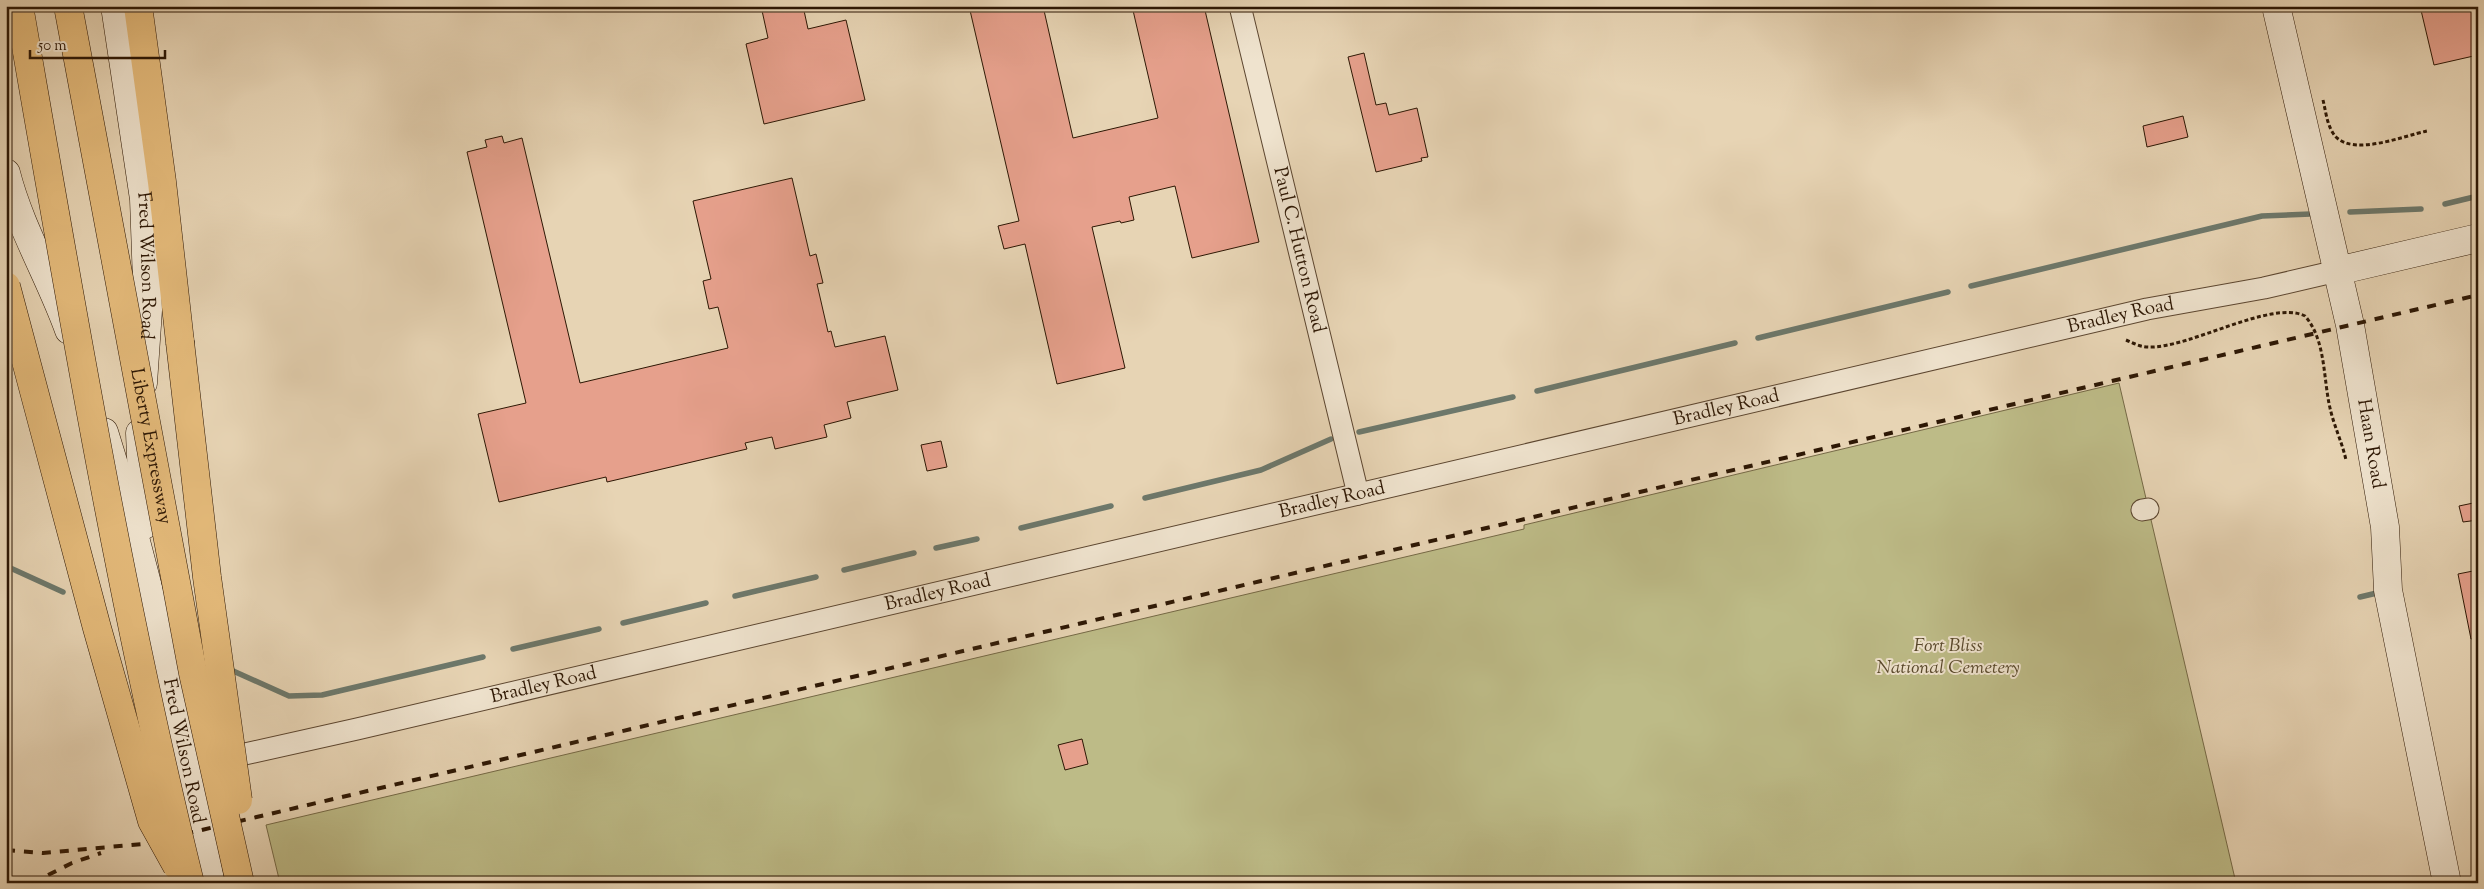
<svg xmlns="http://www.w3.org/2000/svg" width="2484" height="889" viewBox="0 0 2484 889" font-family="'Sorts Mill Goudy',serif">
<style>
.green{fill:#bdbb87;stroke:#756946}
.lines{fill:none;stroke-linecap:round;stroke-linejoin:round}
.stream{stroke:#6d786b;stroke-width:5.5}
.building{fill:#e6a08c;stroke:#2d1704}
.street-casing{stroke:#5c4630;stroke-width:23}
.secondary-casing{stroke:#2d1704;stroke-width:29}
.highway-casing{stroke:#2d1704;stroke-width:29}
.path{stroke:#2d1704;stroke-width:3;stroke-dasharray:4 2.5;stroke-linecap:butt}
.street{stroke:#efe3ce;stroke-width:21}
.secondary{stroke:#efe3ce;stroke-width:28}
.highway{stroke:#e4ba7a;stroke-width:28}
.rail{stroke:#2d1704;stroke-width:4;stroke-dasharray:9 9;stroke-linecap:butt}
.highway-bridge-casing{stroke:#2d1704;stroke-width:29;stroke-linecap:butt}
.highway-bridge{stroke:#e4ba7a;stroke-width:28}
.labels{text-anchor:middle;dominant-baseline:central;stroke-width:4;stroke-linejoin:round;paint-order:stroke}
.street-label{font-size:19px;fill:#2d1704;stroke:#efe3ce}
.park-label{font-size:19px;font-style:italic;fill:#58482b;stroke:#efe3ce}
</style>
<rect width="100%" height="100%" fill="#e7d4b4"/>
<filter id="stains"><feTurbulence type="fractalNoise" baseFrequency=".004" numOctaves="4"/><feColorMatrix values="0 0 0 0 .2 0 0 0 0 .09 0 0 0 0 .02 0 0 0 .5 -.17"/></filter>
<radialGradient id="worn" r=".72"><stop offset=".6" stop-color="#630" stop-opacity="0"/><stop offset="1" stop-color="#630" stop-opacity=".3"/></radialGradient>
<!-- green -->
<path class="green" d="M2119 383 2236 883H280L266 825 1524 529V525Z"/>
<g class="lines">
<!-- stream -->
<path class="stream" d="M2445 204 2478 196
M2350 212 2421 209
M1971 286 2262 216 2311 214
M1758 338 1948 292
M1537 391 1735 343
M1359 432 1513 397
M1145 498 1261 470 1331 439
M1021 528 1111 506
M936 548 977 539
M6 566 63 592
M844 570 914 553
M735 596 816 577
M2360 597 2381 592
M623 623 706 603
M513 649 599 629
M231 670 289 696 322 695 483 657"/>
</g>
<!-- building -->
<path class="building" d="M761 6H803L808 29 846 20 865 100 764 124 746 44 768 38Z
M969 6H1043L1073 138 1158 118 1132 6H1204L1259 242 1192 258 1175 186 1129 197 1134 220 1121 223 1120 221 1092 227 1125 368 1057 384 1025 244 1004 249 998 226 1019 221Z
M2420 6H2478V55L2434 65Z
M1364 53 1376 105 1386 103 1389 115 1417 108 1428 157 1421 158 1422 161 1376 172 1348 57Z
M2183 116 2188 137 2147 147 2143 126Z
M502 136 504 143 522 138 580 383 728 348 718 307 709 309 703 281 711 279 693 201 792 178 810 256 816 254 823 283 817 284 828 332 831 331 835 347 885 336 898 390 847 402 851 418 824 425 827 437 775 449 772 437 745 443 747 449 607 482 606 477 499 502 478 414 526 403 467 152 487 147 485 140Z
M941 441 947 467 927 471 921 445Z
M2478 502V520L2463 522 2459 506Z
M2478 570V638L2471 639 2458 574Z
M1082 739 1088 764 1065 770 1058 745Z"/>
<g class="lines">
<defs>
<g id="street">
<path id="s1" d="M1240 6 1358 494"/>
<path d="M2142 510 2148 509"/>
<path id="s2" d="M218 760 357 729 2147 309 2264 288 2337 271"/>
</g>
<g id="secondary">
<path id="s3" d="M115 6 144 199 148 310 143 383"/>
<path id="s4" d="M2276 6 2350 325 2385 527 2388 590 2447 883"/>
<path d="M6 173C20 228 50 277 69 330"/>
<path d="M2337 271 2478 238"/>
<path id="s5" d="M104 432 127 507 156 618 211 883"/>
<path d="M140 433 144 525"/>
</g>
<path id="highway" d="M138 6 162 182 180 342"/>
</defs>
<!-- street casing -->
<use href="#street" class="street-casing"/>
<!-- secondary casing -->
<use href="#secondary" class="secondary-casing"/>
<!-- highway casing -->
<use href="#highway" class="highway-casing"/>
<!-- path -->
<path class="path" d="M2323 100C2326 112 2327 127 2336 137 2355 156 2403 136 2427 131
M2126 340C2133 343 2140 347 2148 347 2189 349 2271 299 2305 316 2326 340 2323 378 2330 408 2334 426 2342 442 2346 460"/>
<!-- street -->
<use href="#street" class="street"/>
<!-- secondary -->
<use href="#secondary" class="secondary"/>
<!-- highway -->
<use href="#highway" class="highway"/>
<!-- rail -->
<path class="rail" d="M6 850 43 853 142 844 2478 295
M32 883 72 863 101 853"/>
<defs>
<g id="highway-bridge">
<path d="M19 6C70 299 119 594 190 883"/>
<path id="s6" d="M68 6 193 673 240 883"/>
<path d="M6 286 97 628 152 821 177 866"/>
<path d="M180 342 207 577 238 800"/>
</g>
</defs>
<!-- highway-bridge casing -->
<use href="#highway-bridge" class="highway-bridge-casing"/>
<!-- highway-bridge -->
<use href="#highway-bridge" class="highway-bridge"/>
</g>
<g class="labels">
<!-- street labels -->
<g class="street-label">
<text stroke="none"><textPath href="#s1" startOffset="251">Paul C. Hutton Road</textPath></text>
<text stroke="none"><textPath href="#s3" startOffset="262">Fred Wilson Road</textPath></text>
<text stroke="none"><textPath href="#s2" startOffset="1954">Bradley Road</textPath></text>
<text stroke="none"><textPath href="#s2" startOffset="1549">Bradley Road</textPath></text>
<text stroke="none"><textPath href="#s4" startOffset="448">Haan Road</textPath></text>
<text stroke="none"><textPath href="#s6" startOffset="448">Liberty Expressway</textPath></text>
<text stroke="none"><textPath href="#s2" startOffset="1144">Bradley Road</textPath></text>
<text stroke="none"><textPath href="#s2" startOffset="739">Bradley Road</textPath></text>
<text stroke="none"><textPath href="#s2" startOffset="334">Bradley Road</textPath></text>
<text stroke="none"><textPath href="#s5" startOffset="329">Fred Wilson Road</textPath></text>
</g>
<!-- park labels -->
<g class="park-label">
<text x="1948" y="646">Fort Bliss<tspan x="1948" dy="22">National Cemetery</tspan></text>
</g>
</g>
<!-- margin -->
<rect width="2484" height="889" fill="none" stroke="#e7d4b4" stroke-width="25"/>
<rect x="8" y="8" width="2469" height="874" fill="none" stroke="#2d1704" stroke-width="2.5"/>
<rect x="12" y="12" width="2459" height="864" fill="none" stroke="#2d1704"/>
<!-- scale -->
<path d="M30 50v8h135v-8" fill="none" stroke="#2d1704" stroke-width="2.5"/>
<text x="38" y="50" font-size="15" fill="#2d1704" stroke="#efe3ce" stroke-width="4" paint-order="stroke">50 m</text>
<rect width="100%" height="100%" filter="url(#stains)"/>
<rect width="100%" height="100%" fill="url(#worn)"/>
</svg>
